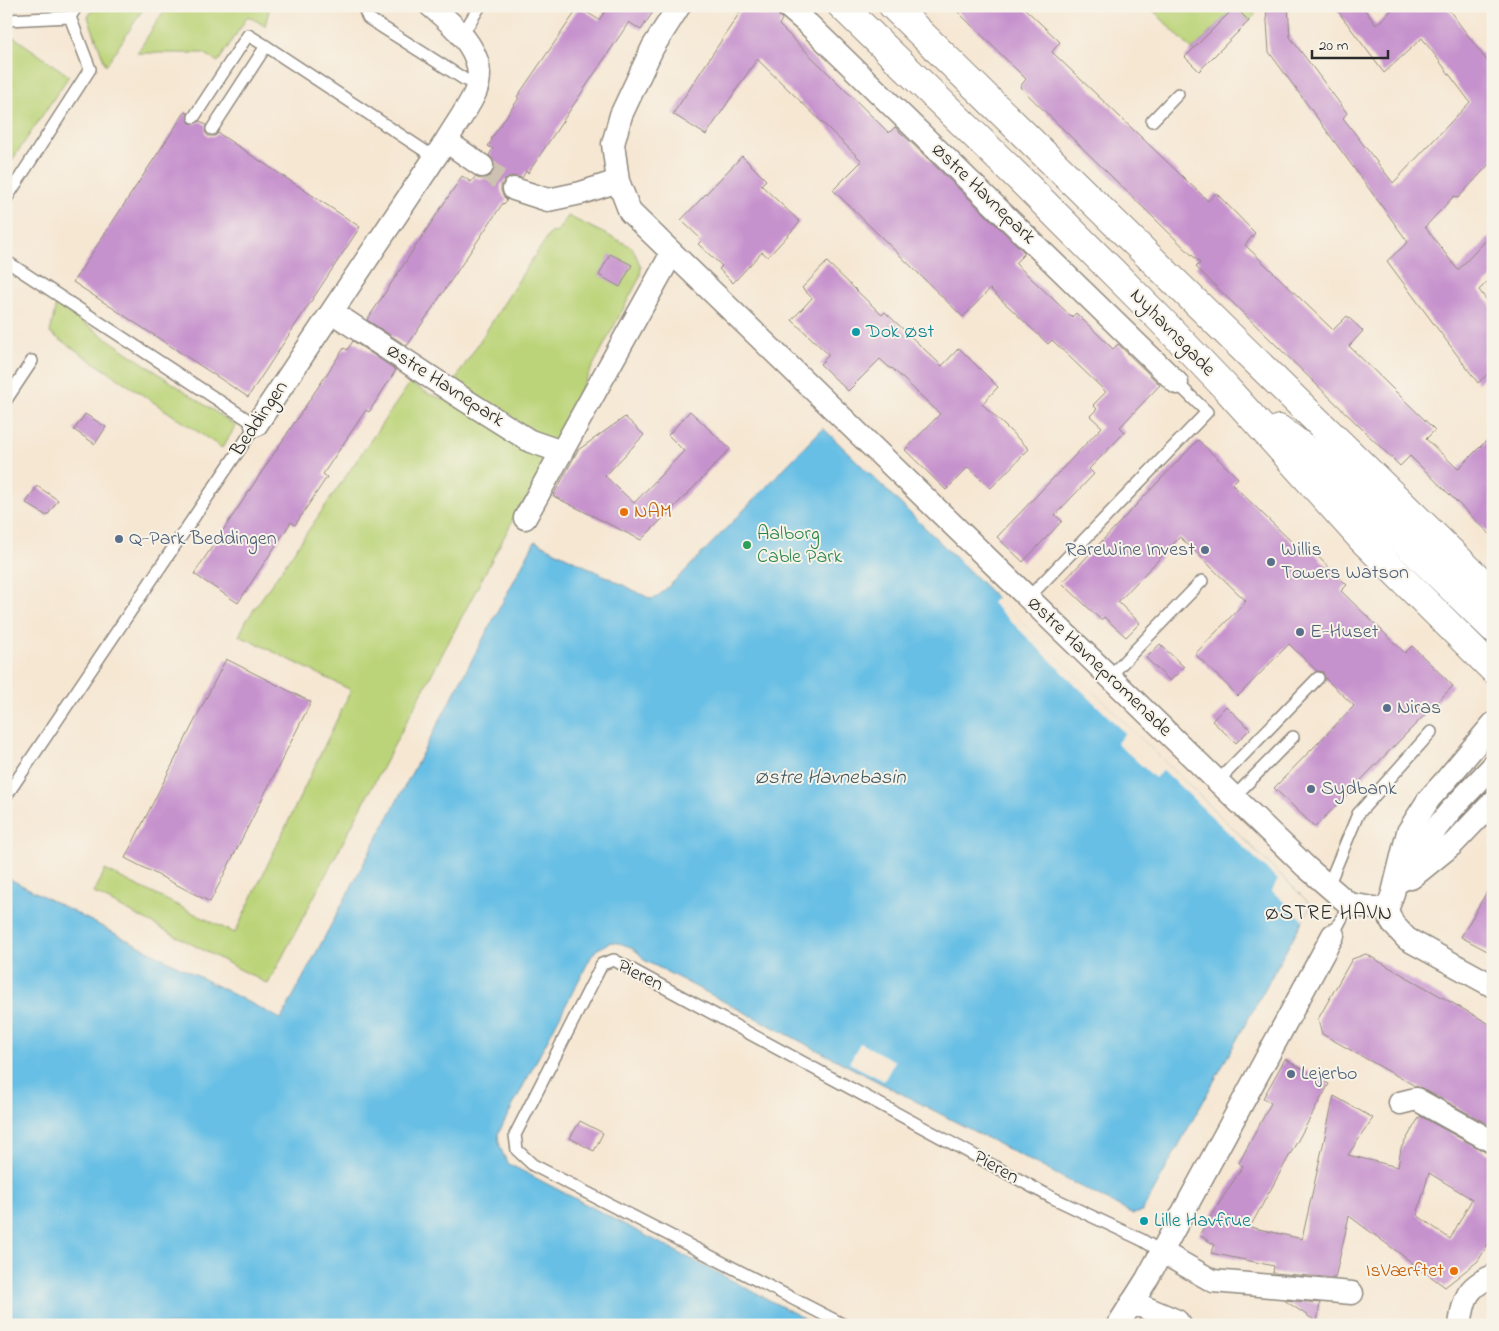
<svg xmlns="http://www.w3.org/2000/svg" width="1499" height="1331" viewBox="0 0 1499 1331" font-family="'Indie Flower',sans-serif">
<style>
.green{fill:#bcd479;stroke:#748052}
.water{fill:#68bfe5;stroke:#4a7588}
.pier{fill:#f6e7d3}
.building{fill:#c692cd;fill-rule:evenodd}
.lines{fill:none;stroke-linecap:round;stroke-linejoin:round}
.minor-tunnel{stroke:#cdc1b1;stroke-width:22;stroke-dasharray:22 11;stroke-linecap:butt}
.service-casing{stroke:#90897f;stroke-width:14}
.minor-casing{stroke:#90897f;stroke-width:25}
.tertiary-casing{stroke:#90897f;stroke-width:30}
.service{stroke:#fff;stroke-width:11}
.minor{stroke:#fff;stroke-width:22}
.tertiary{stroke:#fff;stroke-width:28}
.culture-dot{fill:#0f9aa8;stroke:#f7f3e8;stroke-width:2}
.food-dot{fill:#e8710a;stroke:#f7f3e8;stroke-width:2}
.service-dot{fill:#5c6f8a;stroke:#f7f3e8;stroke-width:2}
.leisure-dot{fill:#2e9e5b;stroke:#f7f3e8;stroke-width:2}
.labels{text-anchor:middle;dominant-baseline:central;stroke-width:4;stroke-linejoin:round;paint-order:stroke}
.street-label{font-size:20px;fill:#2b2b2b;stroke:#f7f3e8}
.culture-label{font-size:20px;fill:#0d838f;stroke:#f7f3e8;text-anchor:start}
.food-label{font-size:20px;fill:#c56008;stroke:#f7f3e8;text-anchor:start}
.leisure-label{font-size:20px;fill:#27864d;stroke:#f7f3e8;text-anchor:start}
.service-label{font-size:20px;fill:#4e5e75;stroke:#f7f3e8;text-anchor:start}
.water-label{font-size:21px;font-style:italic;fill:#3d5763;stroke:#f7f3e8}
.neighbourhood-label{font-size:21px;letter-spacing:1px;fill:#2b2b2b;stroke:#f7f3e8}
</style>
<rect width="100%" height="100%" fill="#f7f3e8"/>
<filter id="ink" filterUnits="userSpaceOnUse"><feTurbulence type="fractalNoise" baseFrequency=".02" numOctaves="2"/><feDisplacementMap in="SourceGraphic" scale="10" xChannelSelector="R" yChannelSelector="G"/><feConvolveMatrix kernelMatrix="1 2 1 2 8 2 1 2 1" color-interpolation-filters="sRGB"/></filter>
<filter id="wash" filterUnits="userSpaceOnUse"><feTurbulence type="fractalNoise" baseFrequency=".0096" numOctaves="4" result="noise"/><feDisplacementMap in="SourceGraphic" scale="20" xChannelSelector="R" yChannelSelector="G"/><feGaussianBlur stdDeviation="1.12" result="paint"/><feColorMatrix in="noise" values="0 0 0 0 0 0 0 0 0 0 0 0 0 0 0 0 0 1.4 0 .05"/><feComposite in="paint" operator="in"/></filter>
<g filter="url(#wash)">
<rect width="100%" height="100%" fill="#f6e7d3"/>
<!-- green -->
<path class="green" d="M95 6H145L106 66 88 17Z
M167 6H270L265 26 248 16 218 62 204 53H137Z
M1149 6H1254L1255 15 1249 21 1235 7 1192 50Z
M14 37 69 76 6 169V48Z
M568 216 632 247 641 267 640 277 568 413 539 477 514 518 268 984 94 893 105 870 224 928 235 933 351 690 262 646 239 636 246 621 410 383 429 394 443 399 525 270 551 232 556 233Z
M56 304 236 426 222 448 50 333Z"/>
<!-- water -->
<path class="water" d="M823 428 1311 905 1142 1212 1133 1214 644 960C639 950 620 940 608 943 604 945 602 948 597 949L591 957 498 1134C499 1146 502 1154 509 1164L817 1325H6V877L281 1019 535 541 651 599 657 597 684 572Z"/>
<!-- pier -->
<path class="pier" d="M997 597 1311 905 1303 920 1272 891 1278 880 1163 770 1155 778 1117 743 1125 733 992 603Z
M860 1043 895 1061 884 1081 849 1063Z"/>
<g id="blocks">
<!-- building -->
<path class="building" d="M606 6H657L641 30 629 22 528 173 526 171 522 178 512 176 505 180 501 185V191L504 197 507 200 504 204 503 203 407 346 367 320 462 176 471 182 475 177 480 179 487 178 493 173 495 168 494 161 489 155 493 149 488 146 492 140 491 139 519 98 517 97 579 7 599 20 608 7Z
M744 6H765L778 15 782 19 779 25 889 133 895 127 1025 253 1015 263 1072 317 1076 313 1113 349 1118 344 1160 385 1120 427 1125 432 1089 469 1094 474 1055 515 1062 521 1023 562 997 537 1102 427 1090 416 1097 409 1093 405 1106 392 1052 340 1048 344 990 289 963 317 833 190 862 161 757 59 706 135 673 114Z
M952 6H1022L1060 42 1052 52 1208 201 1216 193 1255 233 1245 245 1333 330 1347 316 1363 331 1349 346 1435 430 1426 439 1458 469 1493 434V537L1410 456 1400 466 1196 267 1200 263 1020 87 1026 79Z
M1266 6H1288L1290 37 1347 113 1343 118 1393 183 1470 102 1422 38 1384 73 1334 6H1362L1376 25 1396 6H1446L1493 69V160L1458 198 1454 196 1425 227 1458 270 1493 233V276L1479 290 1493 308V369L1478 383 1387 261 1408 242 1269 52Z
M1235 7 1249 21 1199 71 1185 57Z
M185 112 188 113 187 117 190 123 194 124 200 121 206 125 205 132 208 136H215L218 133 360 227 248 397 73 282Z
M742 156 766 180 761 185 800 222 768 257 762 252 733 283 719 269 722 266 698 244 702 240 681 220Z
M610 254 632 265 620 287 599 275Z
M827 262 882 315 885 312 942 366 959 348 998 387 982 404 1029 449 991 488 968 467 946 490 905 450 940 414 892 368 891 369 880 359 848 391 820 364 829 355 792 320 812 298 802 288Z
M353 341 396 370 369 412 366 410 323 474 327 477 295 525 291 522 238 603 194 574 344 348 347 350Z
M690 411 730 449 695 486 641 540 553 496 578 450 625 417 644 435 605 476 634 503 684 451 668 435Z
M85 414 106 427 95 444 74 430Z
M1198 440 1238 478 1232 484 1298 548 1303 542 1347 585 1341 591 1405 653 1412 646 1453 686 1315 827 1274 788 1354 706 1325 678 1323 672 1317 671 1289 644 1238 696 1195 654 1246 601 1180 537 1118 602 1140 623 1126 637 1104 617 1101 620 1062 583Z
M37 486 58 500 47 516 26 503Z
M1160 644 1184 667 1170 681 1146 658Z
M226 659 311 702 210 902 125 858Z
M1226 706 1250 729 1236 743 1212 721Z
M1493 881V954L1461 937Z
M1366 954 1493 1026V1127L1422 1088 1415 1086 1322 1034 1318 1019 1352 959Z
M1285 1059 1329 1084 1250 1227 1302 1239 1334 1096 1373 1118 1348 1155 1398 1167 1401 1148 1420 1116 1487 1153 1493 1155V1236L1478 1261 1445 1287 1349 1216 1335 1278 1273 1273 1274 1266 1211 1253 1215 1245 1199 1235 1243 1166 1239 1163 1271 1103 1263 1098ZM1429 1173 1472 1199 1450 1239 1417 1215Z
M580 1121 603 1133 594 1151 570 1138Z
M1284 1300 1320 1303 1317 1322Z"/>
</g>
</g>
<g filter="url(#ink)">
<use href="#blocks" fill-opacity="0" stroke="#90897f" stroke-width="1"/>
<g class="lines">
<!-- minor-tunnel -->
<path class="minor-tunnel" d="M482 166 514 189"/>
<defs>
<path id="service" d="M363 6 368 18 464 79 478 84
M70 17 77 6
M6 23 8 20 70 17 90 69 6 199
M462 35 480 6
M194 117 248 35 266 46
M1152 121 1178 94
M212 129 266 46 434 157
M6 261 256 425 6 796
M6 400 32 361
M1028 598 1207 412 1177 383
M1109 677 1202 581
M1217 782 1318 678
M1234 797 1293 737
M1328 886 1358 814 1431 732
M1333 935 1349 904
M844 1325 533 1165 517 1150 515 1135 602 964 614 960 1051 1197 1142 1240 1162 1252"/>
<path id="minor" d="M679 6 653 47 621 115 613 144 618 181 630 212 1306 867 1349 904 1387 910
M787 6 808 24 1177 383
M446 141 482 166
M514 189 548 200 581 193 618 181
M332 312 465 400 530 441 562 452
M256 425 446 141C455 126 466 111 474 95 492 58 457 28 431 6
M525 518 672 253
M1493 724 1446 780 1429 799 1408 832 1393 893 1387 910 1393 924 1407 939 1493 986
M1411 878 1453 844 1493 802
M1402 880 1438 826 1451 810 1493 766
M1400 1103 1416 1099 1493 1142
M1162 1252 1213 1281 1352 1293
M1132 1302 1177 1321 1180 1325
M1118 1325 1147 1279 1333 935
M1460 1325C1464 1299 1466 1287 1493 1276"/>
<path id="tertiary" d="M842 6 1020 179 1161 320 1226 388 1361 538 1493 669
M893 6 1493 593
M1279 429 1323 462 1493 628"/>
</defs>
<!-- service casing -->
<use href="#service" class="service-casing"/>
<!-- minor casing -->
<use href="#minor" class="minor-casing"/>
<!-- tertiary casing -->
<use href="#tertiary" class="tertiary-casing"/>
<!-- service -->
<use href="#service" class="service"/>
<!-- minor -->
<use href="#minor" class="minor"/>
<!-- tertiary -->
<use href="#tertiary" class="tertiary"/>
</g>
</g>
<!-- markers -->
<g class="culture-dot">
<circle cx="856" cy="332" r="5"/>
<circle cx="1144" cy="1221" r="5"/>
</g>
<g class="food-dot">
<circle cx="624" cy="512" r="5"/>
<circle cx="1454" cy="1271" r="5"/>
</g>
<g class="service-dot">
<circle cx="119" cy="539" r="5"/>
<circle cx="1205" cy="550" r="5"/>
<circle cx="1271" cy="562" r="5"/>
<circle cx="1300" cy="632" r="5"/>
<circle cx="1387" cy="708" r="5"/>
<circle cx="1311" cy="789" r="5"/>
<circle cx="1291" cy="1074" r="5"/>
</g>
<circle class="leisure-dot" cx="747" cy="545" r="5"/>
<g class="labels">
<!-- street labels -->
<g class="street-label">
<text transform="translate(983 194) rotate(44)">Østre Havnepark</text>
<text transform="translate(1172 333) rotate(46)">Nyhavnsgade</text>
<text transform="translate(445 386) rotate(33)">Østre Havnepark</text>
<text transform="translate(260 419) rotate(-56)">Beddingen</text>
<text transform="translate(1099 667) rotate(44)">Østre Havnepromenade</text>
<text transform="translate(640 976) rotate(26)">Pieren</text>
<text transform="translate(996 1168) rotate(29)">Pieren</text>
</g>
<!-- culture labels -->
<g class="culture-label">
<text x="866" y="332">Dok Øst</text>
<text x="1154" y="1221">Lille Havfrue</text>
</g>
<!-- food labels -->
<g class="food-label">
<text x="634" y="512">NAM</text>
<text x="1444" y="1271" text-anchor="end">IsVærftet</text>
</g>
<!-- leisure labels -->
<g class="leisure-label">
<text x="757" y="534">Aalborg<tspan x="757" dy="23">Cable Park</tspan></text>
</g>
<!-- service labels -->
<g class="service-label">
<text x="129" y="539">Q-Park Beddingen</text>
<text x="1195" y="550" text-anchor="end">RareWine Invest</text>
<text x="1281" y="550">Willis<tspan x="1281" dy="23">Towers Watson</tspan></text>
<text x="1310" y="632">E-Huset</text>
<text x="1397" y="708">Niras</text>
<text x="1321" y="789">Sydbank</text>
<text x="1301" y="1074">Lejerbo</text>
</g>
<!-- water labels -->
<g class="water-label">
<text x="830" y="778">Østre Havnebasin</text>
</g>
<!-- neighbourhood labels -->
<g class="neighbourhood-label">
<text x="1329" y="914">ØSTRE HAVN</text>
</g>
</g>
<!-- margin -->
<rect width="1499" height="1331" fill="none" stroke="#f7f3e8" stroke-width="25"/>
<!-- scale -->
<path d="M1312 50v8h76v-8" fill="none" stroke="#2b2b2b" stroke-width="2.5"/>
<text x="1319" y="50" font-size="15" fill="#2b2b2b" stroke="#f7f3e8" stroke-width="4" paint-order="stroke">20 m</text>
</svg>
